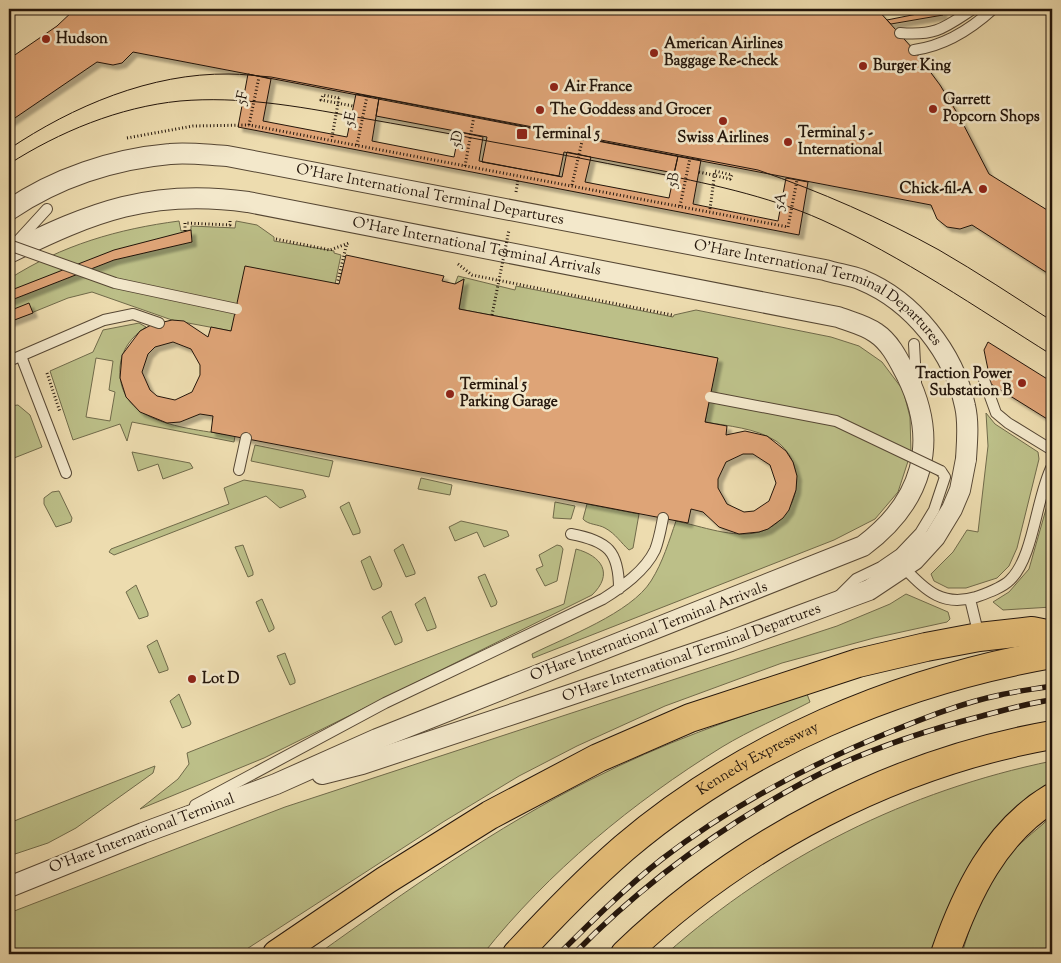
<svg xmlns="http://www.w3.org/2000/svg" width="1061" height="963" viewBox="0 0 1061 963" font-family="'Sorts Mill Goudy',serif">
<style>
.green{fill:#bcbf88;stroke:#706a4a;fill-rule:evenodd}
.building{fill:#dea477;stroke:#23150b;fill-rule:evenodd;filter:url(#shadow)}
.lines{fill:none;stroke-linecap:round;stroke-linejoin:round}
.service-casing{stroke:#564734;stroke-width:12}
.minor-casing{stroke:#564734;stroke-width:22}
.motorway-casing{stroke:#23150b;stroke-width:30}
.path{stroke:#23150b;stroke-width:3;stroke-dasharray:1 2.5;stroke-linecap:butt}
.service{stroke:#f3e8cb;stroke-width:10}
.minor{stroke:#f3e8cb;stroke-width:20}
.motorway{stroke:#e6be78;stroke-width:28}
.tram{stroke:#23150b;stroke-width:1}
.rail-casing{stroke:#23150b;stroke-width:5.5}
.rail{stroke:#f3e8cb;stroke-width:4;stroke-dasharray:11;stroke-linecap:butt}
.service-bridge-casing{stroke:#564734;stroke-width:12;stroke-linecap:butt}
.minor-bridge-casing{stroke:#564734;stroke-width:22;stroke-linecap:butt}
.path-bridge{stroke:#23150b;stroke-width:3;stroke-dasharray:1 2.5;stroke-linecap:butt}
.service-bridge{stroke:#f3e8cb;stroke-width:10}
.minor-bridge{stroke:#f3e8cb;stroke-width:20}
.poi-dot{fill:#8f2418;stroke:#f3e8cb;stroke-width:2}
.labels{text-anchor:middle;dominant-baseline:central;stroke-width:5;stroke-linejoin:round;paint-order:stroke}
.poi-label{font-size:15px;font-weight:bold;fill:#23150b;stroke:#f3e8cb;text-anchor:start}
.street-label{font-size:15px;fill:#23150b;stroke:#f3e8cb}
</style>
<defs>
<filter id="shadow"><feDropShadow dx="4.5" dy="4.5" stdDeviation="1" flood-color="#0004"/></filter>
</defs>
<rect width="100%" height="100%" fill="#eddcaf"/>
<filter id="stains"><feTurbulence type="fractalNoise" baseFrequency=".004" numOctaves="4"/><feColorMatrix values="0 0 0 0 .2 0 0 0 0 .09 0 0 0 0 .02 0 0 0 .5 -.17"/></filter>
<radialGradient id="worn" r=".72"><stop offset=".6" stop-color="#630" stop-opacity="0"/><stop offset="1" stop-color="#630" stop-opacity=".3"/></radialGradient>
<!-- green -->
<path class="green" d="M179 221 181 231 191 230V226L235 228 236 221 257 225 274 237V241L334 251V253L341 255 335 284 237 309 231 331 172 320 92 292 68 298 9 322V279C62 245 118 229 179 221Z
M458 276 515 290 516 286 673 317 674 315 696 310 831 337 859 346 882 362 903 390 910 417 911 452 898 492 875 519 834 540 533 658 532 654C566 637 631 613 651 581 663 562 669 541 676 521 701 526 734 539 759 532 799 521 810 465 776 441 756 428 728 426 705 422L717 358 459 309 464 279 455 284Z
M139 323 146 327C132 336 121 350 120 367 116 427 193 428 235 436L234 442 132 422 127 441 120 424 73 440 50 371 93 352 103 330ZM96 358 113 361 109 390 115 392 110 421 86 417Z
M18 405 30 415 42 447 9 460V406Z
M986 413 995 424 1038 452 1039 459 1017 548 1009 566 997 578 966 588H948L934 581 931 574 953 552 967 530 978 532 988 446Z
M255 445 333 461 329 477 251 461Z
M132 452 190 463 193 468 163 479 158 464 138 471Z
M421 478 452 485 450 495 418 489Z
M244 480 303 490 306 497 280 508 266 496 114 555 109 552 111 549 229 504 224 488Z
M1052 488V607L1003 610 993 602 1009 592 1029 569Z
M59 491 72 518 71 522 56 527 44 504V498L52 492Z
M349 502 360 530V533L353 535 340 507Z
M555 502 575 506 571 519 553 518Z
M587 504 639 514 633 548 629 550C621 543 616 534 605 528 598 524 588 525 583 519Z
M461 521 507 531 509 536 484 547 477 532 455 541 449 527Z
M403 544 415 572V574L406 577 394 550Z
M243 545 253 572V575L248 577 235 547Z
M557 545 561 546 563 549 557 581 545 586 536 569 543 566 539 555Z
M576 549C602 556 614 574 592 595L264 758 140 809 178 779 189 764 187 753 564 604Z
M370 556 382 584 381 587 374 590 372 589 361 561Z
M485 574 497 602 496 605 491 607 478 577Z
M136 585 148 613V616L139 619 126 592Z
M906 594 948 612 950 619 947 622 874 638 782 663 665 706 577 746 519 776 443 822 239 954H9V913L285 807 837 626 890 604Z
M425 597 436 626V628L427 631 415 604Z
M262 599 274 627V629L269 632 256 602Z
M391 611 402 639V642L395 645 382 617Z
M157 640 168 668V670L159 673 147 646Z
M285 653 295 680V683L290 685 277 656Z
M179 694 191 723 190 725 182 728 170 701Z
M807 694 810 702C781 717 750 730 722 747 633 802 548 872 483 954H318C406 891 496 827 592 779 661 744 734 718 807 694Z
M1052 761V784L1033 798 935 954H666C777 856 907 791 1052 761Z
M155 766 153 773 76 828 48 843 9 856V823Z
M1052 816V954H962C972 918 986 880 1012 852 1024 839 1039 828 1052 816Z"/>
<!-- building -->
<path class="building" d="M75 9H877L914 50 940 85 959 116 989 174 1052 213V276L972 225 960 229 947 227 937 219 931 205 133 52 122 63 113 65 97 62 9 122V59L57 26Z
M942 9 943 15 891 24 887 20Z
M248 74 271 79 263 121 347 137 356 94 379 98 372 141 454 157 459 132 483 137 479 161 562 177 567 152 591 157 585 182 669 198 678 156 701 160 693 204 778 221 786 178 808 182 799 235 238 127Z
M379 98 595 140 678 156 674 173 564 152 559 176 520 169 482 162 487 137 376 116Z
M191 230 192 242 114 260 9 301V291L114 250Z
M346 255 444 276 442 281 455 284 464 279 459 309 718 358 705 422 727 426 726 435 745 431 767 436 786 451 793 462 797 476 796 490 789 510 783 518 768 529 759 532 739 534 719 527 703 512 691 509 688 523 211 432 213 416 200 414 180 422 167 423 140 412 126 397 120 378 122 355 140 331 151 325 172 320 184 321 208 337 211 327 231 331 245 266 339 284ZM173 342 191 349 200 365V375L192 392 175 400 157 396 150 390 142 372 148 354 155 347ZM743 454H753L770 465 776 483 769 501 754 511 744 512 727 504 718 488V479L726 462Z
M29 303 33 313 9 322V311Z
M988 342 1052 382V422L991 384 984 350Z"/>
<g class="lines">
<defs>
<path id="service" d="M900 33C936 36 944 28 973 9
M914 50C944 46 971 29 993 9
M14 245 47 209
M914 344 916 382
M21 356 66 473
M9 361 104 320 133 314 159 323
M983 377 996 413 1008 423 1052 450
M239 470 246 438
M571 534C608 541 619 551 619 589
M904 568C927 591 942 607 976 597 987 593 1002 588 1010 580 1034 557 1036 497 1052 466
M839 596 856 579 881 567 900 554 920 533 934 510 945 477 941 471
M970 599 979 636
M195 805 385 703 603 599C622 587 645 571 655 550 659 540 661 528 663 518"/>
<g id="minor">
<path id="s1" d="M9 253C92 212 152 188 248 202L838 317C851 322 865 325 876 333 891 343 899 361 907 376 940 443 922 502 863 546L377 739 276 784 143 833 9 887"/>
<path id="s2" d="M322 774 362 764 525 710 731 641 869 590 914 560 935 537 952 509 960 490 966 459"/>
</g>
<g id="motorway">
<path d="M277 954 386 880 490 815 598 758 690 718 858 663 926 647 979 637 1032 631 1052 635"/>
<path id="s3" d="M517 954C551 917 586 881 624 848 744 746 898 681 1052 654"/>
<path d="M625 954C741 843 893 763 1052 735"/>
<path d="M945 954C966 894 995 832 1052 798"/>
</g>
</defs>
<!-- service casing -->
<use href="#service" class="service-casing"/>
<!-- minor casing -->
<use href="#minor" class="minor-casing"/>
<!-- motorway casing -->
<use href="#motorway" class="motorway-casing"/>
<!-- path -->
<path class="path" d="M332 137 339 98
M127 138 193 126 249 125 788 227
M710 209 715 171
M185 231V223L230 225V221
M276 239 330 250 349 243
M458 264 472 275 672 315
M337 284 347 243
M47 373 60 412"/>
<!-- service -->
<use href="#service" class="service"/>
<!-- minor -->
<use href="#minor" class="minor"/>
<!-- motorway -->
<use href="#motorway" class="motorway"/>
<!-- tram -->
<path class="tram" d="M9 149C73 106 151 73 229 74 243 74 257 76 271 77L758 170C821 192 881 218 939 250 977 272 1015 297 1052 321
M9 164C59 132 119 107 180 101 239 96 297 106 356 117 402 125 447 133 493 142 544 151 595 161 646 171 705 183 766 195 822 220 903 257 977 308 1052 355"/>
<defs>
<path id="rail" d="M559 954C592 921 625 888 662 859 731 806 805 767 885 734 922 719 961 703 1000 695 1017 691 1035 689 1052 686
M574 954C640 886 721 827 804 782 858 753 923 731 982 716 1005 710 1028 703 1052 700"/>
</defs>
<!-- rail casing -->
<use href="#rail" class="rail-casing"/>
<!-- rail -->
<use href="#rail" class="rail"/>
<defs>
<path id="service-bridge" d="M9 245 115 283 237 309
M710 397 836 421 941 471"/>
<g id="minor-bridge">
<path id="s4" d="M9 210C56 178 113 159 170 154 188 152 208 155 227 156L825 270C837 274 850 275 862 280 913 301 954 353 965 406 969 423 967 442 966 459"/>
</g>
</defs>
<!-- service-bridge casing -->
<use href="#service-bridge" class="service-bridge-casing"/>
<!-- minor-bridge casing -->
<use href="#minor-bridge" class="minor-bridge-casing"/>
<!-- path-bridge -->
<path class="path-bridge" d="M339 98 323 95 321 100 353 106
M249 125 259 77
M357 145 367 96
M465 166 474 116
M699 172 730 179 732 175 715 171
M572 185 583 137
M516 192 518 180
M680 206 690 158
M788 227 797 180
M492 315 509 230"/>
<!-- service-bridge -->
<use href="#service-bridge" class="service-bridge"/>
<!-- minor-bridge -->
<use href="#minor-bridge" class="minor-bridge"/>
</g>
<!-- markers -->
<g class="poi-dot">
<circle cx="46" cy="39" r="5"/>
<circle cx="654" cy="53" r="5"/>
<circle cx="863" cy="66" r="5"/>
<circle cx="554" cy="87" r="5"/>
<circle cx="933" cy="109" r="5"/>
<circle cx="540" cy="110" r="5"/>
<circle cx="723" cy="121" r="5"/>
<rect x="516" y="128" width="12" height="12" rx="2.5"/>
<circle cx="788" cy="142" r="5"/>
<circle cx="983" cy="189" r="5"/>
<circle cx="1022" cy="383" r="5"/>
<circle cx="450" cy="394" r="5"/>
<circle cx="192" cy="679" r="5"/>
</g>
<g class="labels">
<!-- poi labels -->
<g class="poi-label">
<text x="56" y="39">Hudson</text>
<text x="664" y="44">American Airlines<tspan x="664" dy="17">Baggage Re-check</tspan></text>
<text x="873" y="66">Burger King</text>
<text x="564" y="87">Air France</text>
<text x="943" y="100">Garrett<tspan x="943" dy="17">Popcorn Shops</tspan></text>
<text x="550" y="110">The Goddess and Grocer</text>
<text x="798" y="133">Terminal 5 -<tspan x="798" dy="17">International</tspan></text>
<text x="533" y="134">Terminal 5</text>
<text x="723" y="138" text-anchor="middle">Swiss Airlines</text>
<text x="973" y="189" text-anchor="end">Chick-fil-A</text>
<text x="1012" y="374" text-anchor="end">Traction Power<tspan x="1012" dy="17">Substation B</tspan></text>
<text x="460" y="385">Terminal 5<tspan x="460" dy="17">Parking Garage</tspan></text>
<text x="202" y="679">Lot D</text>
</g>
<!-- street labels -->
<g class="street-label">
<text transform="translate(243 98) rotate(-78)">5F</text>
<text transform="translate(351 119) rotate(-79)">5E</text>
<text transform="translate(458 139) rotate(-80)">5D</text>
<text transform="translate(674 180) rotate(-78)">5B</text>
<text stroke="none"><textPath href="#s4" startOffset="436">O'Hare International Terminal Departures</textPath></text>
<text transform="translate(781 201) rotate(-79)">5A</text>
<text stroke="none"><textPath href="#s1" startOffset="482">O'Hare International Terminal Arrivals</textPath></text>
<text stroke="none"><textPath href="#s4" startOffset="841">O'Hare International Terminal Departures</textPath></text>
<text transform="translate(649 632) rotate(-21)">O'Hare International Terminal Arrivals</text>
<text stroke="none"><textPath href="#s2" startOffset="389">O'Hare International Terminal Departures</textPath></text>
<text stroke="none"><textPath href="#s3" startOffset="312">Kennedy Expressway</textPath></text>
<text transform="translate(142 834) rotate(-21)">O'Hare International Terminal</text>
</g>
</g>
<!-- margin -->
<rect width="1061" height="963" fill="none" stroke="#eddcaf" stroke-width="30"/>
<rect x="10" y="10" width="1041" height="943" fill="none" stroke="#23150b" stroke-width="2.5"/>
<rect x="15" y="15" width="1031" height="933" fill="none" stroke="#23150b"/>
<rect width="100%" height="100%" filter="url(#stains)"/>
<rect width="100%" height="100%" fill="url(#worn)"/>
</svg>
